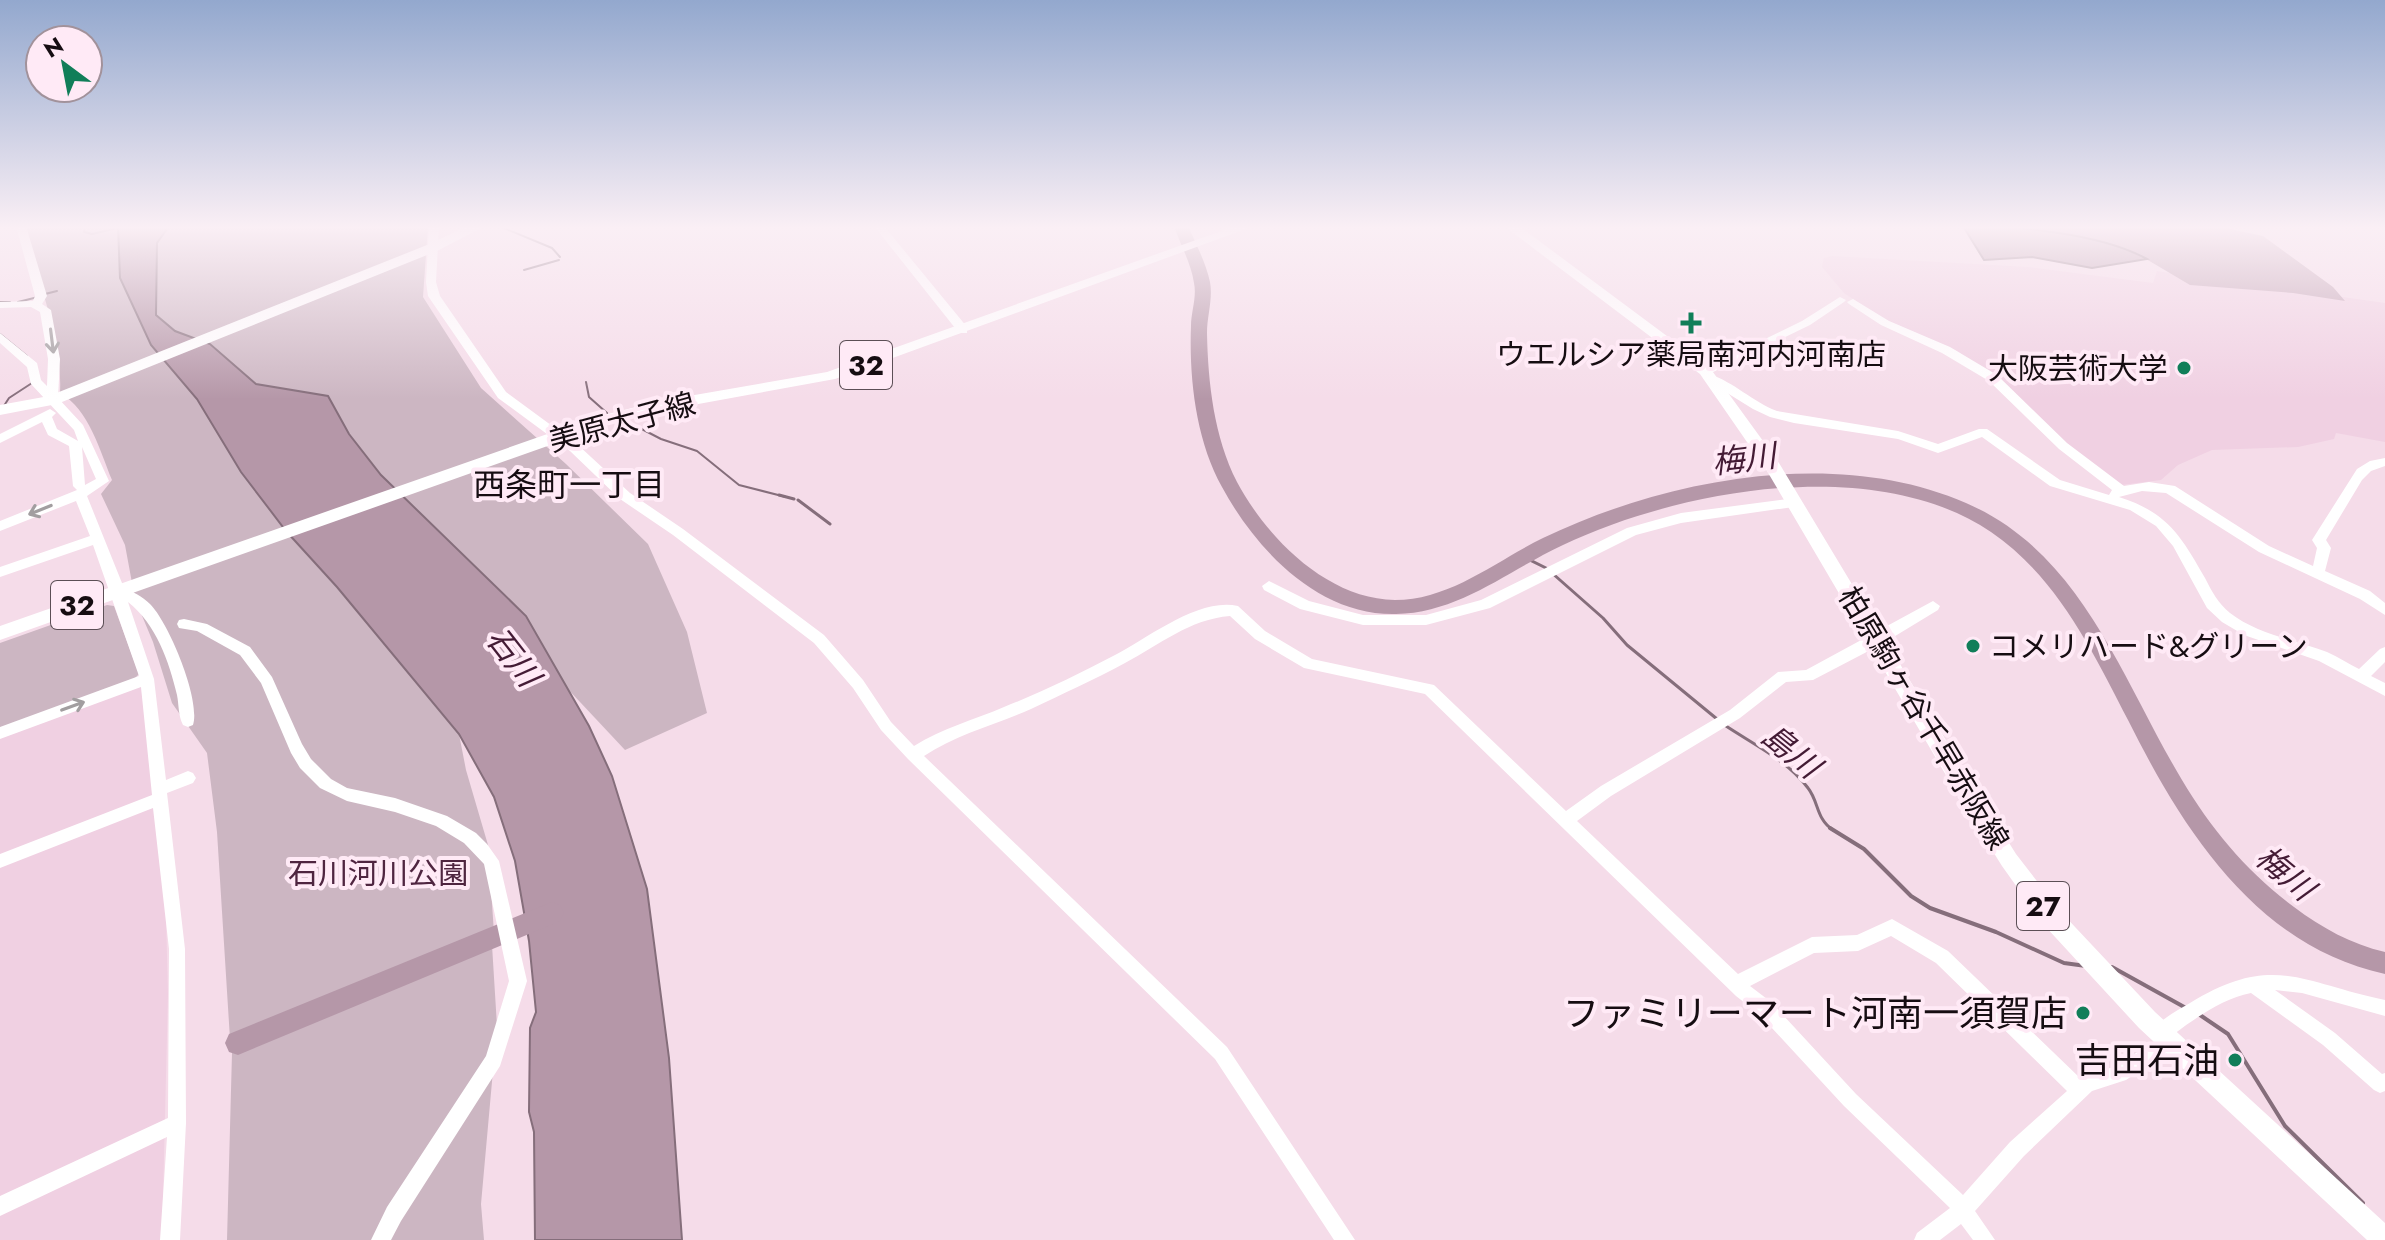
<svg xmlns="http://www.w3.org/2000/svg" width="2385" height="1240" viewBox="0 0 2385 1240" font-family="Jost,'Noto Sans JP',sans-serif">
<style>
.built{fill:#f0d0e2}
.green{fill:#ccb6c2}
.forest{fill:#c1a2b3}
.water{fill:#b597a8;stroke:#856e7b;stroke-width:2}
.lines{fill:none;stroke-linecap:round;stroke-linejoin:round}
.stream-far2{stroke:#856e7b;stroke-width:2}
.stream-far1{stroke:#856e7b;stroke-width:3}
.stream{stroke:#856e7b;stroke-width:4}
.river{fill:#b597a8;fill-rule:evenodd}
.minor{fill:#fff;fill-rule:evenodd}
.major{fill:#fff;fill-rule:evenodd}
.oneway{stroke:#a29ea0}
.poi-dot{fill:#117e59;stroke:#ffeaf6;stroke-width:3}
.labels{text-anchor:middle;dominant-baseline:central;stroke-width:8;stroke-linejoin:round;paint-order:stroke}
.shield{fill:#ffeaf6;stroke:#5c4f56;stroke-width:2}
.shield-label{font-size:28px;font-weight:bold;fill:#160d12}
.poi-label{font-size:30px;fill:#160d12;stroke:#ffeaf6}
.street-label{font-size:30px;fill:#160d12;stroke:#ffeaf6}
.park-label{font-size:30px;fill:#4f2540;stroke:#ffeaf6}
.water-label{font-size:32px;font-style:italic;fill:#441b35;stroke:#ffeaf6}
.neighbourhood-label{font-size:32px;fill:#160d12;stroke:#ffeaf6}
.near-poi-label{font-size:36px;fill:#160d12;stroke:#ffeaf6;text-anchor:end}
</style>
<rect width="100%" height="100%" fill="#f5dce9"/>
<!-- built -->
<path class="built" d="M1832 256 2028 267 2153 283 2157 271 2385 303V442L2336 433 2334 439 2298 447 2212 450 2178 465 2161 480 2121 485 2063 443 2007 385 1957 351 1880 317 1844 293 1822 267 1824 258Z
M141 686 165 878 168 994 162 1240H0V738Z"/>
<!-- green -->
<path class="green" d="M25 226H428L423 297 481 388 566 464 648 544 687 632 707 713 625 750 565 686 526 616 381 475 349 434 328 396 256 384 210 344 166 363 197 399 241 472 286 531 337 587 459 734 466 770 488 845 494 933 230 1039 217 832 207 753 172 703 153 642 135 599 125 545 101 494 112 480C100 451 89 409 60 393 63 336 36 281 25 226Z
M107 605 114 606 139 674 133 680 0 729V643Z
M492 945 497 1026 481 1204 484 1240H227L232 1053Z"/>
<!-- forest -->
<path class="forest" d="M2015 226H2216L2263 236 2333 287 2345 301 2293 293 2190 285 2141 256 2120 248Z"/>
<!-- water -->
<path class="water" d="M118 226H169L157 243 156 315 175 331 210 344 256 384 328 396 349 434 381 475 526 616 589 726 612 776 647 889 669 1058 682 1240H535L534 1132 529 1112 530 1028 536 1012 529 941 515 861 494 797 459 734 337 587 286 531 241 472 197 399 151 345 120 278Z
M1963 226C2016 226 2100 233 2147 259L2092 268 2032 257 1984 260Z"/>
<g class="lines">
<!-- stream-far2 -->
<path class="stream-far2" d="M85 226 84 232 92 234 126 226
M499 226 552 248 560 257
M524 270 559 260
M45 294 57 291
M0 302H10
M18 302 38 297
M0 334 27 356
M586 382 589 397 607 413
M0 412 9 398 32 383
M634 425 661 439 697 451 739 485 786 497"/>
<!-- stream-far1 -->
<path class="stream-far1" d="M779 495 794 499
M798 500 830 524
M1524 557 1546 568
M1552 573 1603 618 1627 645 1717 719
M1726 726C1753 744 1788 761 1808 788 1819 802 1816 819 1833 830"/>
<!-- stream -->
<path class="stream" d="M1830 828 1864 849 1911 896 1930 908 1996 932 2064 963 2086 966
M2112 967 2186 1008
M2200 1015 2228 1034 2285 1126 2363 1203"/>
<!-- river -->
<path class="river" d="M1174 226H1188C1196 244 1206 263 1210 282 1213 299 1207 316 1207 333 1208 383 1214 437 1237 482 1267 538 1327 599 1395 600 1450 600 1496 561 1543 538 1666 479 1836 446 1966 503 2082 553 2121 678 2182 780 2211 829 2248 873 2294 907 2322 928 2351 944 2385 952V974C2256 946 2183 830 2128 720 2093 652 2057 577 1991 532 1876 454 1681 489 1563 545 1509 570 1459 613 1396 614 1319 616 1256 550 1222 487 1196 440 1189 379 1191 326 1191 312 1197 297 1194 283 1191 263 1180 244 1174 226Z
M552 902 560 905 564 913 560 921 238 1055 229 1052 225 1043 229 1034Z"/>
<!-- minor -->
<path class="minor" d="M16 226H26L47 296 42 304 51 310 60 359 58 398 83 425 109 481 87 496 124 588C133 592 142 596 150 604 169 623 201 700 193 725L188 727 183 725C178 715 179 705 177 695 169 661 156 624 128 602L154 679 166 780 188 771 193 773 196 778 193 783 167 793 185 949 186 1123 180 1240H160L167 1137 0 1216V1196L168 1118 169 949 153 808 0 868V854L152 795 141 687 0 739V727L139 676 93 545 0 577V567L90 536 76 501 0 531V521L77 490 73 486 69 446 48 435 42 422 0 443V434L50 409 56 413 52 417 57 429 78 441 74 430 31 384 27 367 0 343V333L37 363 41 380 47 386 48 359 40 312 31 307 0 308V302L33 301 35 296ZM82 447 96 479 85 485Z
M429 226H439L436 282 440 296 506 392 578 445 630 493 683 529 824 635 863 680 891 722 914 746C942 728 974 720 1004 707 1042 692 1079 674 1115 655 1148 638 1199 597 1238 606L1265 631 1312 659 1434 685 1566 811 1601 786 1730 710 1778 672 1806 670 1933 601 1940 606 1938 610 1882 644 1813 680 1786 682 1740 718 1611 796 1577 821 1738 974 1812 937 1857 935 1892 919 1948 951 2080 1078 2116 1066 2156 1040 2152 1033C2158 1020 2178 1010 2190 1003 2273 952 2302 983 2385 1000V1016L2302 993 2275 990 2335 1033 2382 1074 2385 1073V1091L2380 1093 2374 1090 2323 1045 2251 993C2222 999 2197 1017 2174 1034L2179 1041 2176 1047 2126 1080 2092 1091 2024 1156 1975 1211 1995 1240H1973L1961 1224 1940 1240H1914L1917 1233 1950 1208 1844 1106 1759 1014 1736 996 1425 694 1304 668 1255 639 1230 616C1190 619 1159 645 1125 663 1094 680 1062 694 1031 709 995 725 957 734 924 756L1227 1047 1355 1240H1334L1215 1059 908 759 881 730 853 688 814 643 673 535 620 499 570 451 498 398 428 296 426 282ZM1891 936 1936 963 2067 1091 2010 1142 1963 1195 1856 1094 1771 1002 1750 986 1814 953 1858 951Z
M874 226H884L967 327V333H959Z
M1840 297 1846 300 1844 302 1810 325 1709 374 1705 375 1699 371 1802 321Z
M1853 299 1889 321 1950 347 1997 375 2067 443 2124 486 2149 482 2175 486 2269 546 2313 566 2317 548 2312 540 2357 469 2370 461 2385 458V466L2371 471 2362 480 2326 540 2331 548 2325 571 2370 591 2385 603V615L2360 599 2259 552 2166 493 2142 491 2119 497C2167 512 2181 536 2205 578 2212 592 2218 603 2230 613 2257 634 2295 640 2327 652 2338 657 2349 664 2359 669L2380 649 2385 647V662L2371 676 2385 683V696L2319 661 2244 635 2222 622 2207 608 2173 546 2156 526 2130 510 2050 486 1982 437 1938 453 1898 439 1794 423 1770 417 1753 409 1703 378 1709 374C1734 382 1753 402 1777 411L1898 431 1938 444 1979 429H1987L2060 480 2109 495 2112 490 2059 449 1989 381 1942 353 1881 325 1849 304 1847 302Z
M1795 498 1800 500 1801 503 1800 506 1681 523 1636 535 1490 608 1426 625H1363L1300 609 1264 590 1262 586 1269 581 1309 601 1363 615H1426L1481 600 1627 528 1681 513Z
M184 619 207 624 250 647 272 677 302 744 311 759 331 779 347 788 395 798 447 816 476 833 487 844 499 861 527 981 500 1066 401 1221 391 1240H371L387 1207 486 1056 509 981 484 864 464 843 436 826 395 812 347 801 320 788 300 768 291 753 261 683 240 655 197 631 179 628 177 624 179 620Z"/>
<!-- major -->
<path class="major" d="M468 226H485L437 251 57 404 0 415V405L49 396 427 245Z
M1235 226H1254L835 379 660 411 607 425 0 640V626L596 417 660 401 827 372Z
M1504 226H1519L1710 368 1779 463 1974 787 2016 854 2060 911 2155 1012 2385 1223V1240H2367L2139 1028 2044 925 2002 866 1960 799 1767 471 1700 374Z"/>
</g>
<!-- one-way arrows -->
<defs><path id="oneway-shaft" d="M-6 0H5M1.5-3L5.5 0L1.5 3" fill="none" stroke-width="1.6" stroke-linecap="round" stroke-linejoin="round" transform="scale(2)"/></defs>
<g class="oneway">
<use href="#oneway-shaft" transform="translate(52 341) rotate(83)"/>
<use href="#oneway-shaft" transform="translate(40 510) rotate(158)"/>
<use href="#oneway-shaft" transform="translate(73 706) rotate(-20)"/>
</g>
<!-- sky -->
<linearGradient id="sky" x2="0" y2="1"><stop stop-color="#93a8ce"/><stop offset="0.57" stop-color="#faeff5"/><stop offset="1" stop-color="#faeff5" stop-opacity="0"/></linearGradient>
<rect width="2385" height="399" fill="url(#sky)"/>
<!-- markers -->
<g class="poi-dot">
<path d="M1687 311h8v8h8v8h-8v8h-8v-8h-8v-8h8z"/>
<circle cx="2184" cy="368" r="8"/>
<circle cx="1973" cy="646" r="8"/>
<circle cx="2083" cy="1013" r="8"/>
<circle cx="2235" cy="1060" r="8"/>
</g>
<g class="labels">
<!-- shield labels -->
<g class="shield">
<rect x="840" y="341" width="52" height="48" rx="6"/>
<rect x="51" y="581" width="52" height="48" rx="6"/>
<rect x="2017" y="882" width="52" height="48" rx="6"/>
</g>
<g class="shield-label">
<text x="866" y="365">32</text>
<text x="77" y="605">32</text>
<text x="2043" y="906">27</text>
</g>
<!-- poi labels -->
<g class="poi-label">
<text x="1691" y="354">ウエルシア薬局南河内河南店</text>
<text x="2168" y="368" text-anchor="end">大阪芸術大学</text>
<text x="1989" y="646" text-anchor="start">コメリハード&amp;グリーン</text>
</g>
<!-- street labels -->
<g class="street-label">
<text transform="translate(622 422) rotate(-15)">美原太子線</text>
<text transform="translate(1924 718) rotate(59)">柏原駒ヶ谷千早赤阪線</text>
</g>
<!-- park labels -->
<g class="park-label">
<text x="378" y="873">石川河川公園</text>
</g>
<!-- water labels -->
<g class="water-label">
<text transform="translate(1744 459) rotate(-7)">梅川</text>
<text transform="translate(513 657) rotate(52)">石川</text>
<text transform="translate(1791 751) rotate(39)">島川</text>
<text transform="translate(2285 873) rotate(40)">梅川</text>
</g>
<!-- neighbourhood labels -->
<g class="neighbourhood-label">
<text x="569" y="485">西条町一丁目</text>
</g>
<!-- near-poi labels -->
<g class="near-poi-label">
<text x="2067" y="1013">ファミリーマート河南一須賀店</text>
<text x="2219" y="1060">吉田石油</text>
</g>
</g>
<!-- north arrow -->
<g transform="translate(64 64) rotate(328)"><circle r="38" fill="#ffeaf6" stroke="#a2929b" stroke-width="2"/>
<path d="M0-6L14 30L0 20L-14 30Z" fill="#117e59"/>
<text y="-12" font-size="22" font-weight="bold" text-anchor="middle" fill="#160d12">N</text>
</g>
</svg>
